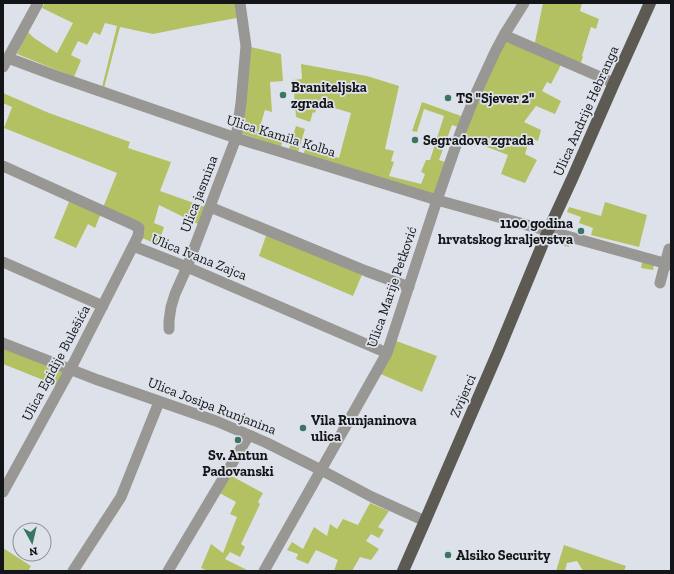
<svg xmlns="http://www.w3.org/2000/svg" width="674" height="574" viewBox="0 0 674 574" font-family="'Zilla Slab',serif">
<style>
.green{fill:#b3c163}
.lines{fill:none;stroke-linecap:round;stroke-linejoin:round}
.minor{stroke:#999794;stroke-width:11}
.major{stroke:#5d5a54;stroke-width:12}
.poi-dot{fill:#387662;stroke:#dde2ea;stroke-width:1.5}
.labels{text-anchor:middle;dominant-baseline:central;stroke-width:3.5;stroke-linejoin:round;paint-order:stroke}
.poi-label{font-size:14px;font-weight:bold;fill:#141518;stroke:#dde2ea;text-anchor:start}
.street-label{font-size:14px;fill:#141518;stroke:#dde2ea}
</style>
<rect width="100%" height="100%" fill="#dde2ea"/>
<!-- green -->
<path class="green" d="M45 3H240L242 17 188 27 153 34 120 27 103 92 101 91 117 26 105 23 100 35 94 32 87 45 78 41 71 55 81 60 74 77 17 54 27 31 34 38 57 53 73 23 42 8Z
M543 3H582L580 11 599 19 596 29 591 27 582 56 583 57 579 68 563 61 551 84 547 82 542 91 561 101 555 114 536 106 524 122 541 130 538 141 530 138 525 154 537 160 525 183 501 174 508 155 463 138 504 35 534 47Z
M246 46 281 54 283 81 270 82 272 112 265 110 259 130 283 139 281 147 237 132Z
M301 64 367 76 399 86 385 149 394 151 391 161 394 162 389 176 421 184 425 174 421 172 426 160H430L444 116 424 109 417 132 412 131 422 102 461 116 458 127 452 125 439 160 445 162 433 196 302 158 306 147 339 158 351 113 318 103 315 113 313 112 310 122 296 117 293 80 302 79Z
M3 93 49 113 130 142 128 148 171 162 160 191 208 208 202 226 159 205 154 223 164 227 158 245 138 236 139 228 102 211 95 228 88 224 76 248 54 238 71 197 102 210 117 173 4 128 12 107 3 103Z
M296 126 305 129 298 152 289 149Z
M605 202 647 215 639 247 591 235 593 228 579 223 581 217 567 212 569 207 601 216Z
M268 230 364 270 353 296 259 256Z
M556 237 570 241 569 247 554 243Z
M642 262 654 265 653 270 641 268Z
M391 339 437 356 422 392 376 372Z
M3 344 66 372 61 387 3 364Z
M226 473 263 493 258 502 260 504 241 544 245 547 240 557 230 552 225 559 249 571H208L201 568 211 544 223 553 237 517 230 514 236 502 216 491Z
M370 503 389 511 378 527 384 530 379 538 371 534 366 541 379 549 371 560 360 557 352 571H334L337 562 338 560 316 550 308 564 296 559 298 554 287 550 292 542 303 549 314 527 327 536 330 524 337 529 343 519 358 525Z
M564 545 626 566 624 571H583L577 561 567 563 565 571H556Z
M3 548 31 566 28 571H3Z"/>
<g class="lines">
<!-- minor -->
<path class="minor" d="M504 35 614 83
M8 58 59 77 236 138 437 200 671 265
M3 67 38 3
M3 166 134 225 139 228 138 236 133 246 187 267 387 353
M210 207 366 271 409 287
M3 262 103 306
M660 283 669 249
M169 329V321L171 307 175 294 187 267 236 138 241 103 246 46 240 3
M3 343 98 380 216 421 249 435 267 443 321 470 372 497 425 521
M3 492 70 370 133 246
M73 571 121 497 159 402
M168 571 249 435
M264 571 387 353 437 200 461 131 477 91 495 52 504 35 524 3"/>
<!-- major -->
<path class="major" d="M403 571 425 521 498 352 548 231 572 179 614 83 650 3"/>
</g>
<!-- markers -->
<g class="poi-dot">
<circle cx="283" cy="95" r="4"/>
<circle cx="448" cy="98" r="4"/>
<circle cx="415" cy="140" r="4"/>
<circle cx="581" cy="231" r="4"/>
<circle cx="303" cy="428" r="4"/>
<circle cx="238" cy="440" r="4"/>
<circle cx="448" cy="555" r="4"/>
</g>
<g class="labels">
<!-- poi labels -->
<g class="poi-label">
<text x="291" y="87">Braniteljska<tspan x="291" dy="16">zgrada</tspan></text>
<text x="456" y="98">TS "Sjever 2"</text>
<text x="423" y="140">Segradova zgrada</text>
<text x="573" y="223" text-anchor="end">1100 godina<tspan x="573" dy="16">hrvatskog kraljevstva</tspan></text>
<text x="311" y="420">Vila Runjaninova<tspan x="311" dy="16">ulica</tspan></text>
<text x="238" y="455" text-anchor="middle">Sv. Antun<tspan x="238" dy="16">Padovanski</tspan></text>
<text x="456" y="555">Alsiko Security</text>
</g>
<!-- street labels -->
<g class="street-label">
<text transform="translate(586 111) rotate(-66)">Ulica Andrije Hebranga</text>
<text transform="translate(281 136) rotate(17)">Ulica Kamila Kolba</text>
<text transform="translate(199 194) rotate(-69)">Ulica jasmina</text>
<text transform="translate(199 257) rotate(22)">Ulica Ivana Zajca</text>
<text transform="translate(392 287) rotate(-71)">Ulica Marije Petković</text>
<text transform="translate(56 363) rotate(-62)">Ulica Egidije Bulešića</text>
<text transform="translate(463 396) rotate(-67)">Zvijerci</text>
<text transform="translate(212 406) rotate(21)">Ulica Josipa Runjanina</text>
</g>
</g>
<!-- border -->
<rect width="674" height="574" fill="none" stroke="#141518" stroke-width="8"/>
<!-- north arrow -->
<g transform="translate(32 542) rotate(172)"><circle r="19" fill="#dde2ea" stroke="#8d9096"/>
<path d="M0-3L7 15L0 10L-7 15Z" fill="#387662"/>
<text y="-6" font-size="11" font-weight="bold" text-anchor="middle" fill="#141518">N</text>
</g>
</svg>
